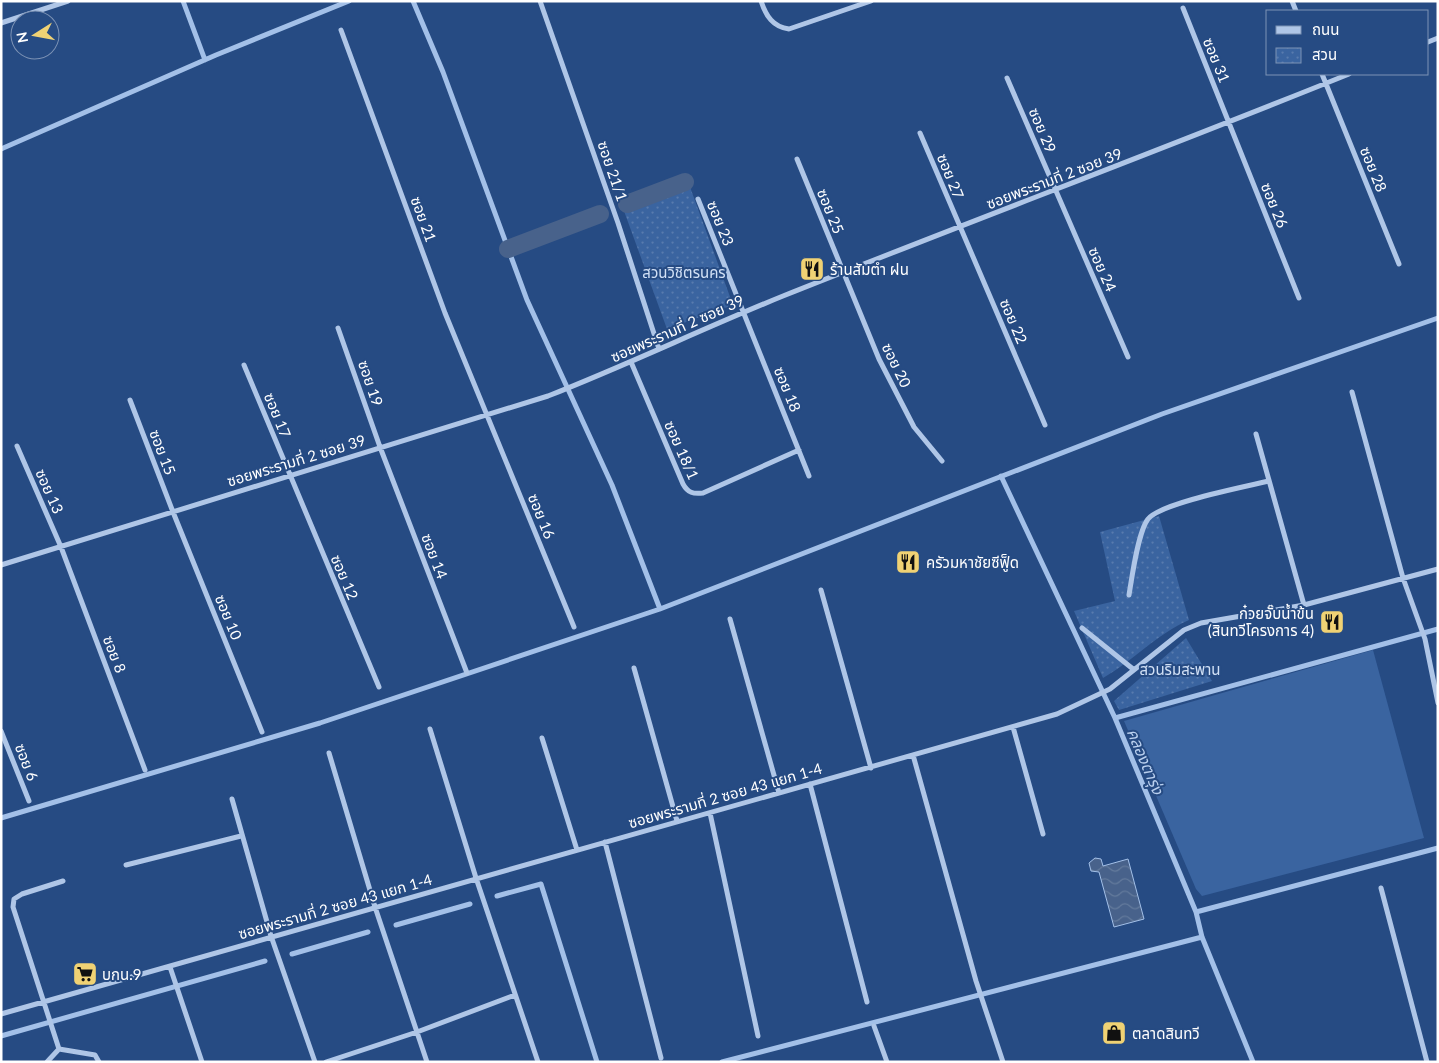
<svg xmlns="http://www.w3.org/2000/svg" width="1439" height="1063" viewBox="0 0 1439 1063" font-family="Lato,'Noto Sans Thai',sans-serif">
<style>
.grass{fill:#3a64a0}
.park{fill:url(#park-dots)}
.water{fill:url(#water-waves);stroke:#a3c0e8}
.lines{fill:none;stroke-linecap:round;stroke-linejoin:round}
.stream{stroke:#a3c0e8;stroke-width:5}
.canal{stroke:#48628b;stroke-width:18}
.minor{stroke:#afc6e7;stroke-width:5}
.labels{text-anchor:middle;dominant-baseline:central;stroke-width:4;stroke-linejoin:round;paint-order:stroke}
.street-label{font-size:15px;fill:#fff;stroke:#264b83}
.poi-label{font-size:15px;fill:#fff;stroke:#264b83;text-anchor:start}
.park-label{font-size:15px;fill:#d2e1f6;stroke:#264b83}
.water-label{font-size:16px;font-style:italic;fill:#bad0ef;stroke:#264b83}
</style>
<defs>
<pattern id="park-dots" width="8" height="8" patternUnits="userSpaceOnUse" patternTransform="scale(1.25)"><rect width="8" height="8" fill="#3a64a0"/><path d="M2 2h.1M6 6h.1" fill="none" stroke="#587bae" stroke-width="1.8" stroke-linecap="round"/></pattern>
<pattern id="water-waves" width="16" height="10" patternUnits="userSpaceOnUse" patternTransform="scale(1.25)"><rect width="16" height="10" fill="#48628b"/><path d="M0 5q4-4 8 0t8 0" fill="none" stroke="#637a9c"/></pattern>
</defs>
<rect width="100%" height="100%" fill="#264b83"/>
<!-- grass -->
<path class="grass" d="M1373 650 1424 838 1202 896 1196 889 1124 721Z"/>
<!-- park -->
<path class="park" d="M690 187 733 305 667 329 624 211Z
M1159 516 1189 620C1157 634 1134 660 1103 678L1074 611 1115 601 1100 532Z
M1186 638 1212 681 1119 710 1114 701Z"/>
<!-- water -->
<path class="water" d="M1095 858 1101 859 1103 866 1128 859 1144 919 1114 927 1099 872 1091 871 1089 863Z"/>
<g class="lines">
<!-- stream -->
<path class="stream" d="M183 1 205 60
M413 1 443 72 527 300 612 485 660 609
M1 149 216 55 349 1
M1001 476 1115 718 1196 912 1202 937 1253 1062
M1115 718 1438 629
M1 818 320 723 660 609 1162 414 1438 318
M497 896 541 884 597 1062
M1196 912 1438 848
M396 925 470 904
M292 954 368 932
M1 1036 265 961
M722 1062 1202 937"/>
<!-- canal -->
<path class="canal" d="M627 204 685 182
M508 249 600 214"/>
<!-- minor -->
<path class="minor" d="M540 1 618 223 659 349
M761 1C766 16 773 27 789 29L871 1
M1292 1 1296 11
M1183 8 1299 298
M1 23 68 1
M341 30 445 313 574 627
M1428 42 1438 38
M1322 74 1399 264
M1007 78 1128 357
M920 133 1045 425
M797 159 879 359 914 427 942 461
M698 199 809 476
M338 328 380 447 467 673
M631 362 683 484C688 493 693 494 703 493L799 450
M244 365 379 687
M1352 392 1403 578 1425 639 1438 703
M130 400 173 512 262 732
M1256 434 1304 605
M17 446 61 547 145 770
M1 565 548 396C627 365 704 328 783 296 971 221 1161 150 1349 74
M821 590 871 768
M1129 595C1132 577 1138 532 1148 519 1161 503 1244 487 1269 481
M730 619 779 793
M1082 628 1133 669
M634 668 677 821
M1013 727 1043 834
M430 729 476 878 538 1062
M1 731 29 801
M542 738 577 850
M329 753 375 907 427 1062
M913 755 976 981 1003 1062
M810 784 867 1002
M232 799 271 936 315 1062
M710 813 758 1036
M605 842 661 1058
M126 865 241 836
M63 881 22 894 14 899 13 907 59 1049 95 1055 99 1062
M1381 888 1427 1062
M170 967 202 1062
M1 1014 1057 714 1110 689 1184 630 1201 623 1304 605 1438 569
M874 1026 887 1062
M47 1062 59 1049
M326 1062 417 1032 515 995"/>
</g>
<!-- icons -->
<defs>
<symbol id="restaurant-square" viewBox="-11 -11 22 22"><rect x="-9" y="-9" width="18" height="18" rx="4" fill="#f0d274" stroke="#264b83"/><path d="M-5-6h1v4h1v-4h1v4h1v-4h1v5L-1.5 .5V6h-2V.5L-5-1ZM5-6V6H3V1.5H1.5Q1.5-4 5-6Z" fill="#111"/></symbol>
<symbol id="supermarket-square" viewBox="-11 -11 22 22"><rect x="-9" y="-9" width="18" height="18" rx="4" fill="#f0d274" stroke="#264b83"/><path d="M-6-5.5h2.5l.6 2H6L4.5 2H-2.5L-4.4-4H-6ZM-1.5 3.2a1.3 1.3 0 1 0 .1 0ZM3 3.2a1.3 1.3 0 1 0 .1 0Z" fill="#111"/></symbol>
<symbol id="shop-square" viewBox="-11 -11 22 22"><rect x="-9" y="-9" width="18" height="18" rx="4" fill="#f0d274" stroke="#264b83"/><path d="M-5-2.5h2.3a2.7 3.5 0 0 1 5.4 0H5L5.5 6h-11ZM-1.5-2.5h3a1.5 2.3 0 0 0-3 0Z" fill="#111"/></symbol>
</defs>
<g fill-rule="evenodd">
<use href="#restaurant-square" x="798" y="255" width="28" height="28"/>
<use href="#restaurant-square" x="894" y="548" width="28" height="28"/>
<use href="#restaurant-square" x="1318" y="608" width="28" height="28"/>
<use href="#supermarket-square" x="71" y="960" width="28" height="28"/>
<use href="#shop-square" x="1100" y="1019" width="28" height="28"/>
</g>
<g class="labels">
<!-- street labels -->
<g class="street-label">
<text transform="translate(1217 60) rotate(68)">ซอย 31</text>
<text transform="translate(1043 130) rotate(67)">ซอย 29</text>
<text transform="translate(1374 169) rotate(68)">ซอย 28</text>
<text transform="translate(613 171) rotate(71)">ซอย 21/1</text>
<text transform="translate(951 176) rotate(68)">ซอย 27</text>
<text transform="translate(1054 178) rotate(-21)">ซอยพระรามที่ 2 ซอย 39</text>
<text transform="translate(1275 205) rotate(68)">ซอย 26</text>
<text transform="translate(831 211) rotate(68)">ซอย 25</text>
<text transform="translate(424 219) rotate(70)">ซอย 21</text>
<text transform="translate(721 223) rotate(68)">ซอย 23</text>
<text transform="translate(1103 269) rotate(66)">ซอย 24</text>
<text transform="translate(1014 321) rotate(67)">ซอย 22</text>
<text transform="translate(677 328) rotate(-24)">ซอยพระรามที่ 2 ซอย 39</text>
<text transform="translate(897 365) rotate(64)">ซอย 20</text>
<text transform="translate(371 383) rotate(71)">ซอย 19</text>
<text transform="translate(788 389) rotate(68)">ซอย 18</text>
<text transform="translate(278 415) rotate(68)">ซอย 17</text>
<text transform="translate(682 450) rotate(66)">ซอย 18/1</text>
<text transform="translate(163 452) rotate(69)">ซอย 15</text>
<text transform="translate(296 460) rotate(-17)">ซอยพระรามที่ 2 ซอย 39</text>
<text transform="translate(50 491) rotate(66)">ซอย 13</text>
<text transform="translate(542 516) rotate(68)">ซอย 16</text>
<text transform="translate(435 556) rotate(69)">ซอย 14</text>
<text transform="translate(345 577) rotate(67)">ซอย 12</text>
<text transform="translate(229 617) rotate(68)">ซอย 10</text>
<text transform="translate(115 654) rotate(69)">ซอย 8</text>
<text transform="translate(27 762) rotate(69)">ซอย 6</text>
<text transform="translate(725 795) rotate(-16)">ซอยพระรามที่ 2 ซอย 43 แยก 1-4</text>
<text transform="translate(335 906) rotate(-16)">ซอยพระรามที่ 2 ซอย 43 แยก 1-4</text>
</g>
<!-- poi labels -->
<g class="poi-label">
<text x="830" y="269">ร้านสัมตำ ฝน</text>
<text x="926" y="562">ครัวมหาชัยซีฟู็ด</text>
<text x="1314" y="613" text-anchor="end">ก๋วยจั๊บน้ำข้น<tspan x="1314" dy="17">(สินทวีโครงการ 4)</tspan></text>
<text x="102" y="974">บกน.9</text>
<text x="1132" y="1033">ตลาดสินทวี</text>
</g>
<!-- park labels -->
<g class="park-label">
<text x="684" y="272">สวนวิชิตรนคร</text>
<text x="1180" y="669">สวนริมสะพาน</text>
</g>
<!-- water labels -->
<g class="water-label">
<text transform="translate(1146 761) rotate(67)">คลองตารุ่ง</text>
</g>
</g>
<!-- border -->
<rect width="1439" height="1063" fill="none" stroke="#ffffff" stroke-width="5"/>
<!-- legend -->
<rect x="1266" y="10" width="162" height="65" fill="#264b83" stroke="#7d93b5"/>
<rect x="1276" y="26" width="25" height="8" fill="#afc6e7" stroke="#7d93b5"/>
<text x="1312" y="35" font-size="15" fill="#ffffff">ถนน</text>
<rect x="1276" y="48" width="25" height="15" fill="url(#park-dots)" stroke="#7d93b5"/>
<text x="1312" y="60" font-size="15" fill="#ffffff">สวน</text>
<!-- north arrow -->
<g transform="translate(35 35) rotate(259)"><circle r="24" fill="#264b83" stroke="#7d93b5"/>
<path d="M0-4L9 19L0 12L-9 19Z" fill="#f0d274"/>
<text y="-8" font-size="14" font-weight="bold" text-anchor="middle" fill="#ffffff">N</text>
</g>
</svg>
